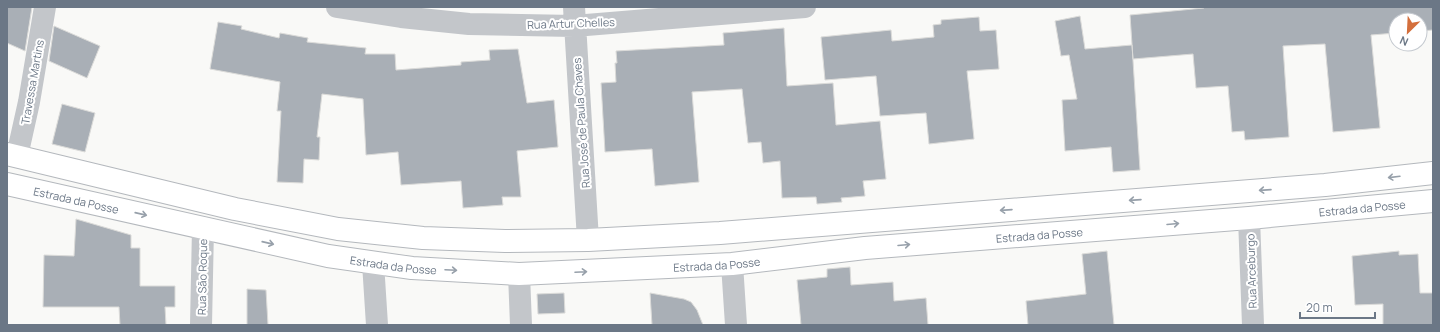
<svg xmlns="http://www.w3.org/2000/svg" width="1440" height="332" viewBox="0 0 1440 332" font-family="Manrope,sans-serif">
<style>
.building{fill:#a9afb6;stroke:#dbdbd9}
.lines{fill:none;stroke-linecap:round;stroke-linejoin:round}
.major-casing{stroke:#b4b8bd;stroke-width:24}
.minor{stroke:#c3c6ca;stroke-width:22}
.major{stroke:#fff;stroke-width:22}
.oneway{stroke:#97a0aa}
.labels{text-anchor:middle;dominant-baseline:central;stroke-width:4;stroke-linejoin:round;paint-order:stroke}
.street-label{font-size:11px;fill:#6b7786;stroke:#fff}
</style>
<rect width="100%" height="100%" fill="#f9f9f7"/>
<!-- building -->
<path class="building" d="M7 7H32L25 51 7 43Z
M1204 7H1433V30L1420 31V20H1396V33L1371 35 1380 128 1333 132 1325 44 1283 46 1289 137 1245 140 1244 131 1232 132 1228 86 1196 88 1193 54 1133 59 1130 15 1204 8Z
M1080 16 1085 49 1132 45 1140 170 1113 172 1111 147 1065 151 1062 100 1077 99 1069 55 1061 56 1055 21Z
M979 17 980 31 996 30 999 69 967 71 974 139 929 144 926 113 880 116 876 76 825 80 821 37 891 30 892 41 934 37 933 25 941 24V20Z
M218 22 242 26 241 29 279 38 280 33 308 38 307 42 366 48 365 54H395L396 70 461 65V62L490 60 489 50 518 49 527 103 554 100 558 147 517 151 521 197H502L503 205 463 208 461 181 401 185 398 152 366 155 363 99 322 94 317 137H320L319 160 304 159 303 183 277 182 281 111H277L280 82 210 69Z
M54 26 100 46 87 78 49 61Z
M784 28 787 86 833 83 836 125 880 121 886 179 863 181 865 196 841 198 842 202 817 204 816 197 782 198 780 161 763 163 761 142 748 143 742 89 692 92 699 182 655 186 652 149 605 152 601 83 616 82 615 63H617L616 51 724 45 723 33Z
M62 104 95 113 85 152 52 144Z
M76 219 131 235V248H140V286H175V307H165L166 325H120L119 307H43L44 255 74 256Z
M1107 251 1114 325H1028L1026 301 1086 294 1082 254Z
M1399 251V255L1418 254 1420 293H1433V325H1383V304L1355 305 1352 256Z
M850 267 851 285 893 282 894 301 926 298 928 325H801L797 280 827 277V269Z
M247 289 266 290 268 325H247Z
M564 293 565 313 538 314 537 294Z
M650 293 684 299 691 302 697 310 703 325H652Z"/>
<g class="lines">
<defs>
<g id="major">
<path d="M7 154 235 209 338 229 423 238 505 241 588 240 720 233 1325 185 1433 173"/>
<path id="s1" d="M7 184 328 256 412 268 519 274 732 264 865 248 1249 218 1433 201"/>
</g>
</defs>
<!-- major casing -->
<use href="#major" class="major-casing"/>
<!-- minor -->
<path class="minor" d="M337 7 401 17 469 24 574 26 805 7
M574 7 588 240
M17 156 29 102 45 7
M1249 218 1253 325
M373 263 377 325
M732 264 736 325
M519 274 521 325
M201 325 203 228"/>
<!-- major -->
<use href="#major" class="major"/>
</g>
<!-- one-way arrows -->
<defs><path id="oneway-shaft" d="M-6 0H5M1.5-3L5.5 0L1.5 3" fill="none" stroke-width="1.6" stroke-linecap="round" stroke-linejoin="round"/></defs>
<g class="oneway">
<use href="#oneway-shaft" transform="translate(1394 177) rotate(173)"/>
<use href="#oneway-shaft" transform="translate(1265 190) rotate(176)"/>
<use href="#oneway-shaft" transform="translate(1135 200) rotate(176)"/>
<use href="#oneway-shaft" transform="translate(1006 210) rotate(176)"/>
<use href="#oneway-shaft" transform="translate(141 214) rotate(13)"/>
<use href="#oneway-shaft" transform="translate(1173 224) rotate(-5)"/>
<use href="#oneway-shaft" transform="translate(268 243) rotate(13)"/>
<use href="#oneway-shaft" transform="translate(904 245) rotate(-5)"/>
<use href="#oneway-shaft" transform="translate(451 270) rotate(3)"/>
<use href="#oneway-shaft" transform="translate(581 272) rotate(-3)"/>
</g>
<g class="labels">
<!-- street labels -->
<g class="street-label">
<text transform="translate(571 23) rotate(-2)">Rua Artur Chelles</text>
<text transform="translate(32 82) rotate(-80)">Travessa Martins</text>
<text transform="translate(581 123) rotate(-94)">Rua José de Paula Chaves</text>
<text stroke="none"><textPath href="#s1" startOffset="71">Estrada da Posse</textPath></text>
<text stroke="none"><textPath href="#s1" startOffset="1367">Estrada da Posse</textPath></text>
<text stroke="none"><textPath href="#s1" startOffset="1043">Estrada da Posse</textPath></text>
<text stroke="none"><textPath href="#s1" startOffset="719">Estrada da Posse</textPath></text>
<text stroke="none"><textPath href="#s1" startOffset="395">Estrada da Posse</textPath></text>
<text transform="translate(1251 271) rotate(-92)">Rua Arceburgo</text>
<text transform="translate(202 277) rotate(-89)">Rua São Roque</text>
</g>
</g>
<!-- border -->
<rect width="1440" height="332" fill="none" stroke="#6b7786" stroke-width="16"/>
<!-- north arrow -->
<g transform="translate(1408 32) rotate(204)"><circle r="19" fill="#ffffff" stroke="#c4c9cf"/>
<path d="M0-3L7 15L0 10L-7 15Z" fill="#d46f3c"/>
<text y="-6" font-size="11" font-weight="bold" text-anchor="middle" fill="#6b7786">N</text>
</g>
<!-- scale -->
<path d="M1300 312v6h75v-6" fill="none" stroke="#6b7786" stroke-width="2"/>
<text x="1306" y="312" font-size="12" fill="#6b7786" stroke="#ffffff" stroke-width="3" paint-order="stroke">20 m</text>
</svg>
